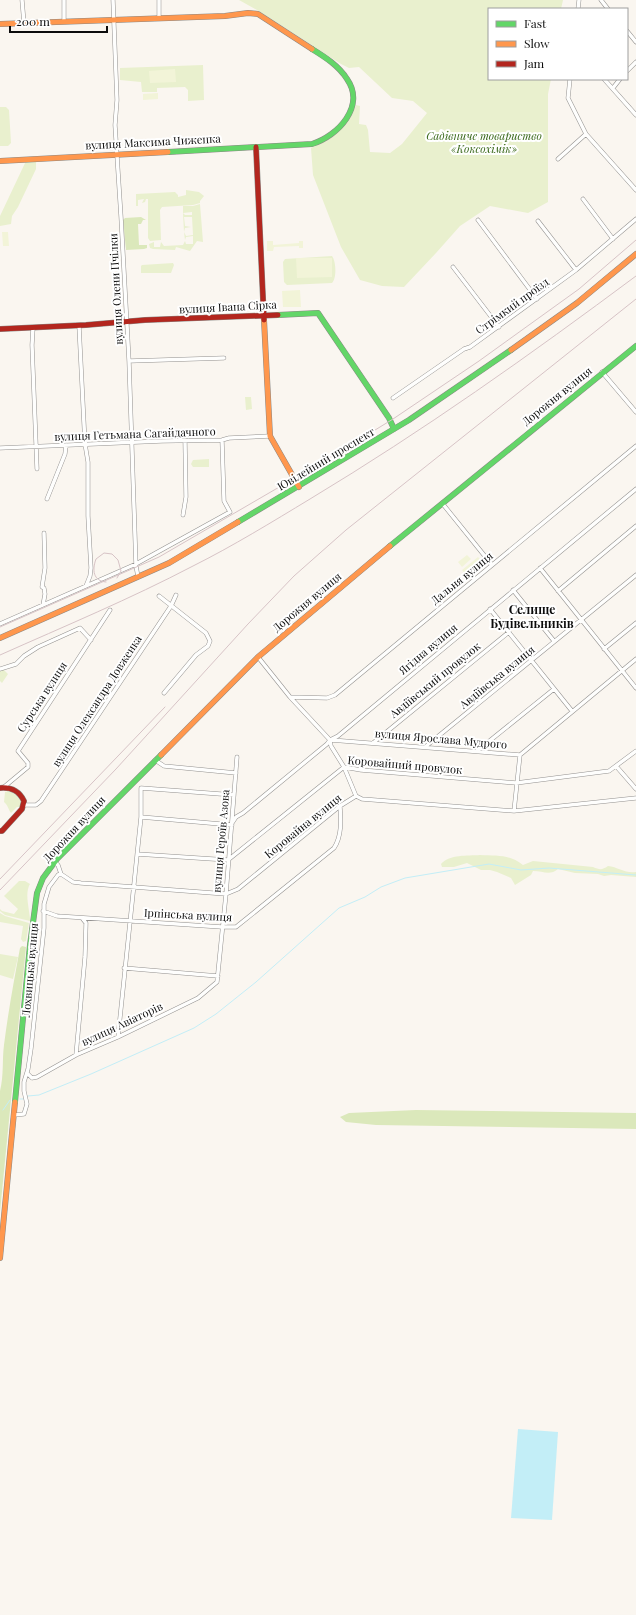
<svg xmlns="http://www.w3.org/2000/svg" width="636" height="1615" viewBox="0 0 636 1615" font-family="'Playfair Display',serif">
<rect width="100%" height="100%" fill="#faf6f0"/>
<path fill="#e9f0ce" d="M239,0h324l-2,9h-72v70h62l-3,15v108l-20,11 -38,-7 -30,20 -24,27 -32,34 -22,-1 -22,-6 -19,-33 -28,-72 -2,-27c25,-12 33,-18 45,-43l4,1 -1,18 7,1 2,5 2,22 20,1 12,-9 25,-31 -14,-12 -21,-3 -33,-31 -10,1 -8,-4 -84,-54z
M203,65l1,35 -16,1v-11l-3,-3 -28,1v4h-15l-1,-10 -21,-2v-12z
M0,107h6l3,3 2,33 -3,3h-8z
M36,160v9l-18,38 -6,9 -1,8 -11,2v-10l26,-55z
M186,190l13,2 5,4 -4,5v2l-7,2 -31,2 -2,3 1,30 -11,1 -2,-3v-39h-2l-1,3 -3,1 2,-4 -6,1v6h-2v-12l39,-2 3,3v2l8,-2z
M200,204l3,38 -6,-1 -7,10 -14,-4 -1,3 -22,-1 -3,-1 -1,-4 5,-2v5h6l1,-5 3,4 19,-1 2,-4 1,3h7v-8l-7,1 -1,3 -1,-8 2,4 7,-1 -1,-18h-8l1,9 6,1 -6,1 -1,4 -1,-19 2,2h7v-3l-9,1v-7h10z
M332,256c4,5 5,22 0,27l-45,2 -3,-3 -1,-20 2,-3z
M173,263l1,2 -3,8h-30v-7l1,-1z
M245,397h6l1,12 -6,1z
M209,459v8h-16l-2,-3 2,-4z
M3,669l5,5 -6,9 -2,-2v-11z
M9,791l6,3 7,8 -1,5h-4l-6,6c-3,-4 -3,-8 -7,-11l1,-10z
M480,855c17,1 29,-1 43,10l10,-4 60,6c7,3 9,3 15,-1 10,1 18,8 28,6v5l-25,-2 -7,1 -6,-2 -23,-1 -17,-4c-8,7 -15,2 -25,2l-2,4 -16,10 -4,-7 -14,-6 -7,-2h-9l-14,-7 -13,4h-12l-1,-3c9,-10 26,-8 39,-9z
M19,881h6l5,3c-6,10 0,26 0,37l-25,-6 -5,-4v-2l2,2 12,3 4,-5 -14,-13z
M0,913l5,3 24,7 -3,18 -3,1 -2,-3 2,-13 -23,-4z
M0,954l18,3 -5,22 -13,-4z"/>
<path fill="#dbe8bb" d="M141,217l5,3h-3l-2,4h-3l1,21h8v3l-3,1 -18,1 -3,-30 2,-2z
M22,946l4,1 -26,265v-121c4,-16 2,-31 4,-46 4,-32 10,-65 16,-97z
M416,1110l220,3v16l-260,-4 -30,-3 -6,-5 9,-4z"/>
<path fill="#f2f4d8" d="M175,69l1,13 -26,1 -1,-12z
M158,93v6l-15,1v-6z
M2,232h6l1,14h-6z
M273,241v4l26,-2v-2h4v7h-4v-2l-25,1 -1,4h-6v-10z
M296,258h36v19l-35,1z
M300,290l1,17h-18l-1,-16z
M467,555l4,4 -9,8 -4,-5z
M478,557l6,7 -16,13 -6,-7z"/>
<path fill="#c3eef7" d="M518,1429l40,3 -6,88 -41,-2z"/>
<g fill="none" stroke-linecap="round" stroke-linejoin="round">
<path stroke="#c3eef7" stroke-width="1" d="M28,1096l11,-1 52,-21 103,-46 22,-14 40,-32 83,-74 26,-11 16,-10 24,-9 84,-14 32,6 28,-2 87,7
M20,1099h3
M3,1110l7,-10"/>
<defs>
<path id="street" d="M22,0l2,23
M64,0v21
M113,0l4,100 -2,25 6,92 8,144 7,205 2,11
M159,0v18
M601,0l7,9
M578,9l1,-9
M627,31l9,11
M627,71l9,-9
M570,79l-2,19 18,36
M604,79l32,36
M613,88l7,-9
M558,159l28,-25 50,56
M583,199l30,40
M478,220l59,79
M538,221l38,49
M453,267l46,60
M79,326l6,118 3,18v54l3,52 -1,8 -4,10
M33,328l-1,17 5,124
M129,361l95,-3
M602,372l34,40
M393,398l71,-49 6,-2 106,-77 60,-51
M0,448l162,-7 60,-1 7,-2 41,-2
M47,499l18,-45 1,-9
M442,503l50,62
M183,515l3,-18 -1,-56
M540,568l96,120
M513,590l41,51
M558,591l78,-65
M159,596l47,37 4,8 -2,5 -12,9 -32,38
M43,605l2,-11 -1,-6 -2,-1 3,-19 -1,-35
M490,609l82,102
M0,624l136,-60 94,-52 -6,-11 -2,-61
M604,649l32,-26
M258,657l32,40 40,43 1,6 13,21 12,29
M0,669l16,-5 8,-8 14,-9 42,-19 11,12
M290,697l37,1 8,-3 301,-249
M331,740l189,15 116,-96
M373,743l136,-111
M425,747l211,-172
M477,751l77,-62
M155,760l9,6 72,7
M616,766l20,23
M4,787l24,-20v-4l-10,-12 92,-141
M141,788l93,7
M24,805h12l5,-4 130,-195 5,-11
M514,811l6,-56
M141,817l91,8
M232,823l4,-6 7,-4 84,-69 3,-4 8,-4 298,-247
M137,854l91,6 116,-93 17,3 155,13 93,-12 27,-20
M54,862l4,3 3,9
M61,874l12,8 8,1 145,11 12,-5 102,-83 16,-10 6,3 152,12 122,-13
M43,911l14,5 165,11h14l98,-79c8,-12 7,-28 6,-42
M124,968l94,8
M118,1037l23,-220v-29
M76,1055l9,-98 1,-34 -4,-5
M27,1073l5,5 5,-1 39,-22 42,-18 80,-39 19,-16 9,-88 11,-137
M14,1115l10,-1 3,-10 -3,-13v-9l4,-13 3,-20 13,-121v-24l5,-17 9,-12 3,-1"/>
<path id="fast" d="M168,152l144,-8c26,-8 54,-38 35,-65 -8,-13 -22,-22 -35,-30
M278,315l40,-2 71,105 5,11
M238,522l171,-102 102,-70
M390,546l246,-200
M15,1102l15,-157 7,-52 6,-15 14,-19 104,-104"/>
<path id="slow" d="M0,24l225,-8 23,-3 10,1 54,35
M0,161l168,-9
M264,320l6,116 29,51
M511,350l66,-47 59,-49
M0,638l169,-75 69,-41
M161,755l97,-98 132,-111
M0,1258l15,-156"/>
<path id="jam" d="M256,147l8,173
M0,329l86,-4 59,-5 133,-5
M0,788c12,-1 19,3 24,13l-2,8 -20,22h-2"/>
</defs>
<use href="#street" stroke="#93918f" stroke-width="4.5"/>
<use href="#fast" stroke="#8a8885" stroke-width="6"/>
<use href="#slow" stroke="#8a8885" stroke-width="6"/>
<use href="#jam" stroke="#8a8885" stroke-width="6"/>
<use href="#street" stroke="#fefefd" stroke-width="3.5"/>
<use href="#fast" stroke="#63d668" stroke-width="5"/>
<use href="#slow" stroke="#ff974d" stroke-width="5"/>
<use href="#jam" stroke="#b3261e" stroke-width="5"/>
<path stroke="#d7c3c6" stroke-width="1" d="M106,582c-13,-1 -14,-12 -10,-23l8,-6 8,1 6,6 3,11 -4,7
M0,627l159,-70 177,-103 57,-35 86,-58 100,-72 57,-49"/>
<path stroke="#d7c3c6" stroke-width="1" d="M0,655c65,-29 130,-56 193,-89 40,-20 79,-44 117,-67 113,-68 220,-144 326,-223
M0,879l165,-172
M0,890l116,-121 132,-145 46,-48 52,-46 290,-231"/>
</g>
<g text-anchor="middle" stroke-width="4" stroke-linejoin="round" paint-order="stroke">
<g font-size="11" font-style="italic" fill="#386719" stroke="#fff">
<text x="484" y="140">Садівниче товариство<tspan x="484" dy="13">«Коксохімік»</tspan></text>
</g>
<g font-size="11" fill="#0c0c0c" stroke="#fff">
<text transform="translate(153 142) rotate(-3)" y="4">вулиця Максима Чиженка</text>
<text transform="translate(116 289) rotate(-93)" y="4">вулиця Олени Пчілки</text>
<text transform="translate(512 306) rotate(-36)" y="4">Стрімкий проїзд</text>
<text transform="translate(228 307) rotate(-3)" y="4">вулиця Івана Сірка</text>
<text transform="translate(557 396) rotate(-39)" y="4">Дорожня вулиця</text>
<text transform="translate(135 434) rotate(-2)" y="4">вулиця Гетьмана Сагайдачного</text>
<text transform="translate(326 459) rotate(-31)" y="4">Ювілейний проспект</text>
<text transform="translate(462 578) rotate(-39)" y="4">Дальня вулиця</text>
<text transform="translate(307 602) rotate(-40)" y="4">Дорожня вулиця</text>
<text transform="translate(428 649) rotate(-40)" y="4">Ягідна вулиця</text>
<text transform="translate(497 677) rotate(-39)" y="4">Авдіївська вулиця</text>
<text transform="translate(435 680) rotate(-39)" y="4">Авдіївський провулок</text>
<text transform="translate(42 697) rotate(-57)" y="4">Сурська вулиця</text>
<text transform="translate(97 701) rotate(-57)" y="4">вулиця Олександра Довженка</text>
<text transform="translate(441 739) rotate(5)" y="4">вулиця Ярослава Мудрого</text>
<text transform="translate(405 765) rotate(5)" y="4">Коровайний провулок</text>
<text transform="translate(303 826) rotate(-39)" y="4">Коровайна вулиця</text>
<text transform="translate(74 829) rotate(-47)" y="4">Дорожня вулиця</text>
<text transform="translate(221 841) rotate(-85)" y="4">вулиця Героїв Азова</text>
<text transform="translate(188 915) rotate(3)" y="4">Ірпінська вулиця</text>
<text transform="translate(30 970) rotate(-85)" y="4">Лохвицька вулиця</text>
<text transform="translate(122 1024) rotate(-25)" y="4">вулиця Авіаторів</text>
</g>
<g font-size="12" font-weight="bold" fill="#0c0c0c" stroke="#fff">
<text x="532" y="614">Селище<tspan x="532" dy="14">Будівельників</tspan></text>
</g>
</g>
<rect x="488" y="8" width="140" height="72" fill="#ffffff" stroke="#9e9e9e"/>
<rect x="496" y="21" width="20" height="6" fill="#63d668" stroke="#9e9e9e"/>
<text x="524" y="28" font-size="12" fill="#0c0c0c">Fast</text>
<rect x="496" y="41" width="20" height="6" fill="#ff974d" stroke="#9e9e9e"/>
<text x="524" y="48" font-size="12" fill="#0c0c0c">Slow</text>
<rect x="496" y="61" width="20" height="6" fill="#b3261e" stroke="#9e9e9e"/>
<text x="524" y="68" font-size="12" fill="#0c0c0c">Jam</text>
<path d="M10 26v6h97v-6" fill="none" stroke="#0c0c0c" stroke-width="2"/>
<text x="16" y="26" font-size="12" fill="#0c0c0c" stroke="#ffffff" stroke-width="3" paint-order="stroke">200 m</text>
</svg>
